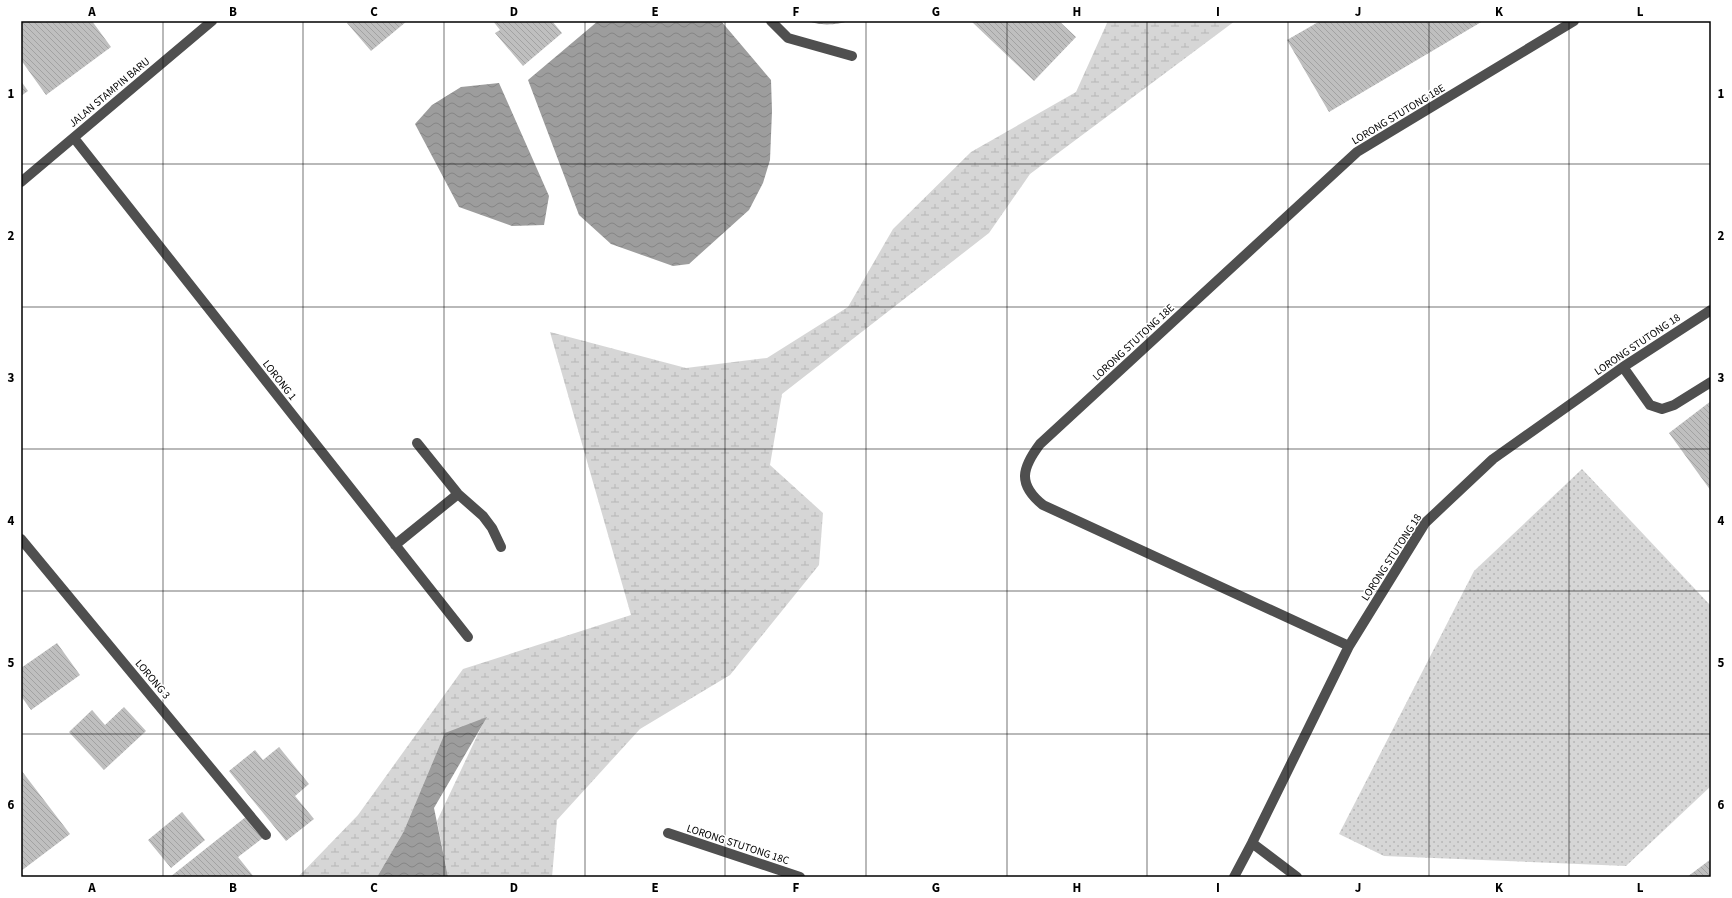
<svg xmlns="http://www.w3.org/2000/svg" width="1732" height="898" viewBox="0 0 1732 898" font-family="'Source Sans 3',sans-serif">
<defs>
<pattern id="grass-dots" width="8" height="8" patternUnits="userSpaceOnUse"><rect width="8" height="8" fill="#d6d6d6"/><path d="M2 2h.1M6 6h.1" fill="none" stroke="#b6b6b6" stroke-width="1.8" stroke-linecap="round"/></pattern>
<pattern id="wetland-marsh" width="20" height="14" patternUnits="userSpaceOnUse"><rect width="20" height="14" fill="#d6d6d6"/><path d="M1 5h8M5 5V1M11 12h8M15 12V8" fill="none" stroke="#b6b6b6"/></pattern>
<pattern id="water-waves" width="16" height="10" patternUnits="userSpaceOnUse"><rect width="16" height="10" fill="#9d9d9d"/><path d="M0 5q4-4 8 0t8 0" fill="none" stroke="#858585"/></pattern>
<pattern id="building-back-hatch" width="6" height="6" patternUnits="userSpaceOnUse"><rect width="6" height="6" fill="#bfbfbf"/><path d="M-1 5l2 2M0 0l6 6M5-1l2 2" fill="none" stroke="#a2a2a2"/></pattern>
</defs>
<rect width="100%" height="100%" fill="#fff"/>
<path fill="url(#grass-dots)" d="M1582,469l129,137v180l-85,80 -242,-10 -45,-22 135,-263z"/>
<path fill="url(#wetland-marsh)" d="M1106,21h129l-205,153 -41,59 -207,161 -12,71 53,48 -4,52 -89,110 -90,54 -83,91 -5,57h-104l-11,-56 49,-104 -82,114 -27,46h-79l60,-62 105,-146 168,-54 -81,-283 136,36 81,-10 81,-51 45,-78 78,-77 105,-60 31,-69z"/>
<path fill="url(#water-waves)" d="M598,21h123l50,59 1,31 -2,49 -7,23 -14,27 -60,54 -16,2 -62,-22 -32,-29 -51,-135z
M809,21h39c-10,4 -30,5 -39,0z
M499,83l50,113 -5,29 -32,1 -53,-19 -44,-83 17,-19 29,-18z
M487,717l-53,91 14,69h-71l27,-46 41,-98z"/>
<path fill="url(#building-back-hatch)" d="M21,21h71l19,26 -65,48 -25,-35z
M349,21h58l-36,30 -24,-28z
M493,21h59l10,12 -39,33 -28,-33 5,-3z
M971,21h88l17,16 -42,44z
M1320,21h163l-154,91 -42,-72z
M21,81l7,10 -7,5z
M1711,401v90l-42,-58z
M57,643l23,32 -49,35 -10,-14v-28z
M124,707l22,24 -42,39 -35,-38 23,-22 13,15z
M279,747l30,37 -14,12 19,23 -28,22 -57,-70 26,-21 8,10z
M21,770l49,64 -49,37z
M182,812l23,28 -34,28 -23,-28z
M247,816l17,21 -26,20 16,20h-84z
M1711,859v18h-24z"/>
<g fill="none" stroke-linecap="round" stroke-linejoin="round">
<path stroke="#4f4f4f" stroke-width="10" d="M771,21l17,17 64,18
M74,138l394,499
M21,182l191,-161
M1623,367l27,38 12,4 12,-4 37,-23
M417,443l41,51 25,22 9,12 9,19
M21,539l245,296
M395,545l63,-51
M1349,646l-306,-141c-26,-21 -21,-37 -3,-61l317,-292 217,-131
M668,833l132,44
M1252,843l45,34
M1234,877l18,-34 97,-197 76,-123 68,-64 130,-92 88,-57"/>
</g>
<path fill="none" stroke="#000" stroke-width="1" stroke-opacity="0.55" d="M163,21v856M303,21v856M444,21v856M585,21v856M725,21v856M866,21v856M1007,21v856M1147,21v856M1288,21v856M1429,21v856M1569,21v856M21,164h1690M21,307h1690M21,449h1690M21,591h1690M21,734h1690"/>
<g text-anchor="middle" stroke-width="3" stroke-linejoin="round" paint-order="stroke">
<g font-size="11" fill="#000" stroke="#fff">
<text transform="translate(109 92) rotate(-40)" y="4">JALAN STAMPIN BARU</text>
<text transform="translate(1398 114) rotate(-31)" y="4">LORONG STUTONG 18E</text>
<text transform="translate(1133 342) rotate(-43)" y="4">LORONG STUTONG 18E</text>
<text transform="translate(1637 344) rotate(-34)" y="4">LORONG STUTONG 18</text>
<text transform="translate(280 380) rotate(52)" y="4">LORONG 1</text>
<text transform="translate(1391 557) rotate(-57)" y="4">LORONG STUTONG 18</text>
<text transform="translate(153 679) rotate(50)" y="4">LORONG 3</text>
<text transform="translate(738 844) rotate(18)" y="4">LORONG STUTONG 18C</text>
</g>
</g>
<rect width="1732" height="898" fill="none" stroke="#ffffff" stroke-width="44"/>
<rect x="22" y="22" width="1688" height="854" fill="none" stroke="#000" stroke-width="1.5"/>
<g font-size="13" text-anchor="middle" font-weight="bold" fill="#000">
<text x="92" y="16">A</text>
<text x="233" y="16">B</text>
<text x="374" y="16">C</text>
<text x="514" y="16">D</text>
<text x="655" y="16">E</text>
<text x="796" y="16">F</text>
<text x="936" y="16">G</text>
<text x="1077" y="16">H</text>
<text x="1218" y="16">I</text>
<text x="1358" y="16">J</text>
<text x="1499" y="16">K</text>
<text x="1640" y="16">L</text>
<text x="11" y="98">1</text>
<text x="1721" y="98">1</text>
<text x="11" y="240">2</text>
<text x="1721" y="240">2</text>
<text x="11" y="382">3</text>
<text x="1721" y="382">3</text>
<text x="11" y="525">4</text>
<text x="1721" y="525">4</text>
<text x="11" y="667">5</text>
<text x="1721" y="667">5</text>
<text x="11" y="809">6</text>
<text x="1721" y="809">6</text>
<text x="92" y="892">A</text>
<text x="233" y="892">B</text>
<text x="374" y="892">C</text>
<text x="514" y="892">D</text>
<text x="655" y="892">E</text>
<text x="796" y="892">F</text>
<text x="936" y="892">G</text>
<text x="1077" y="892">H</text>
<text x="1218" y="892">I</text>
<text x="1358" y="892">J</text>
<text x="1499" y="892">K</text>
<text x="1640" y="892">L</text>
</g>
</svg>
